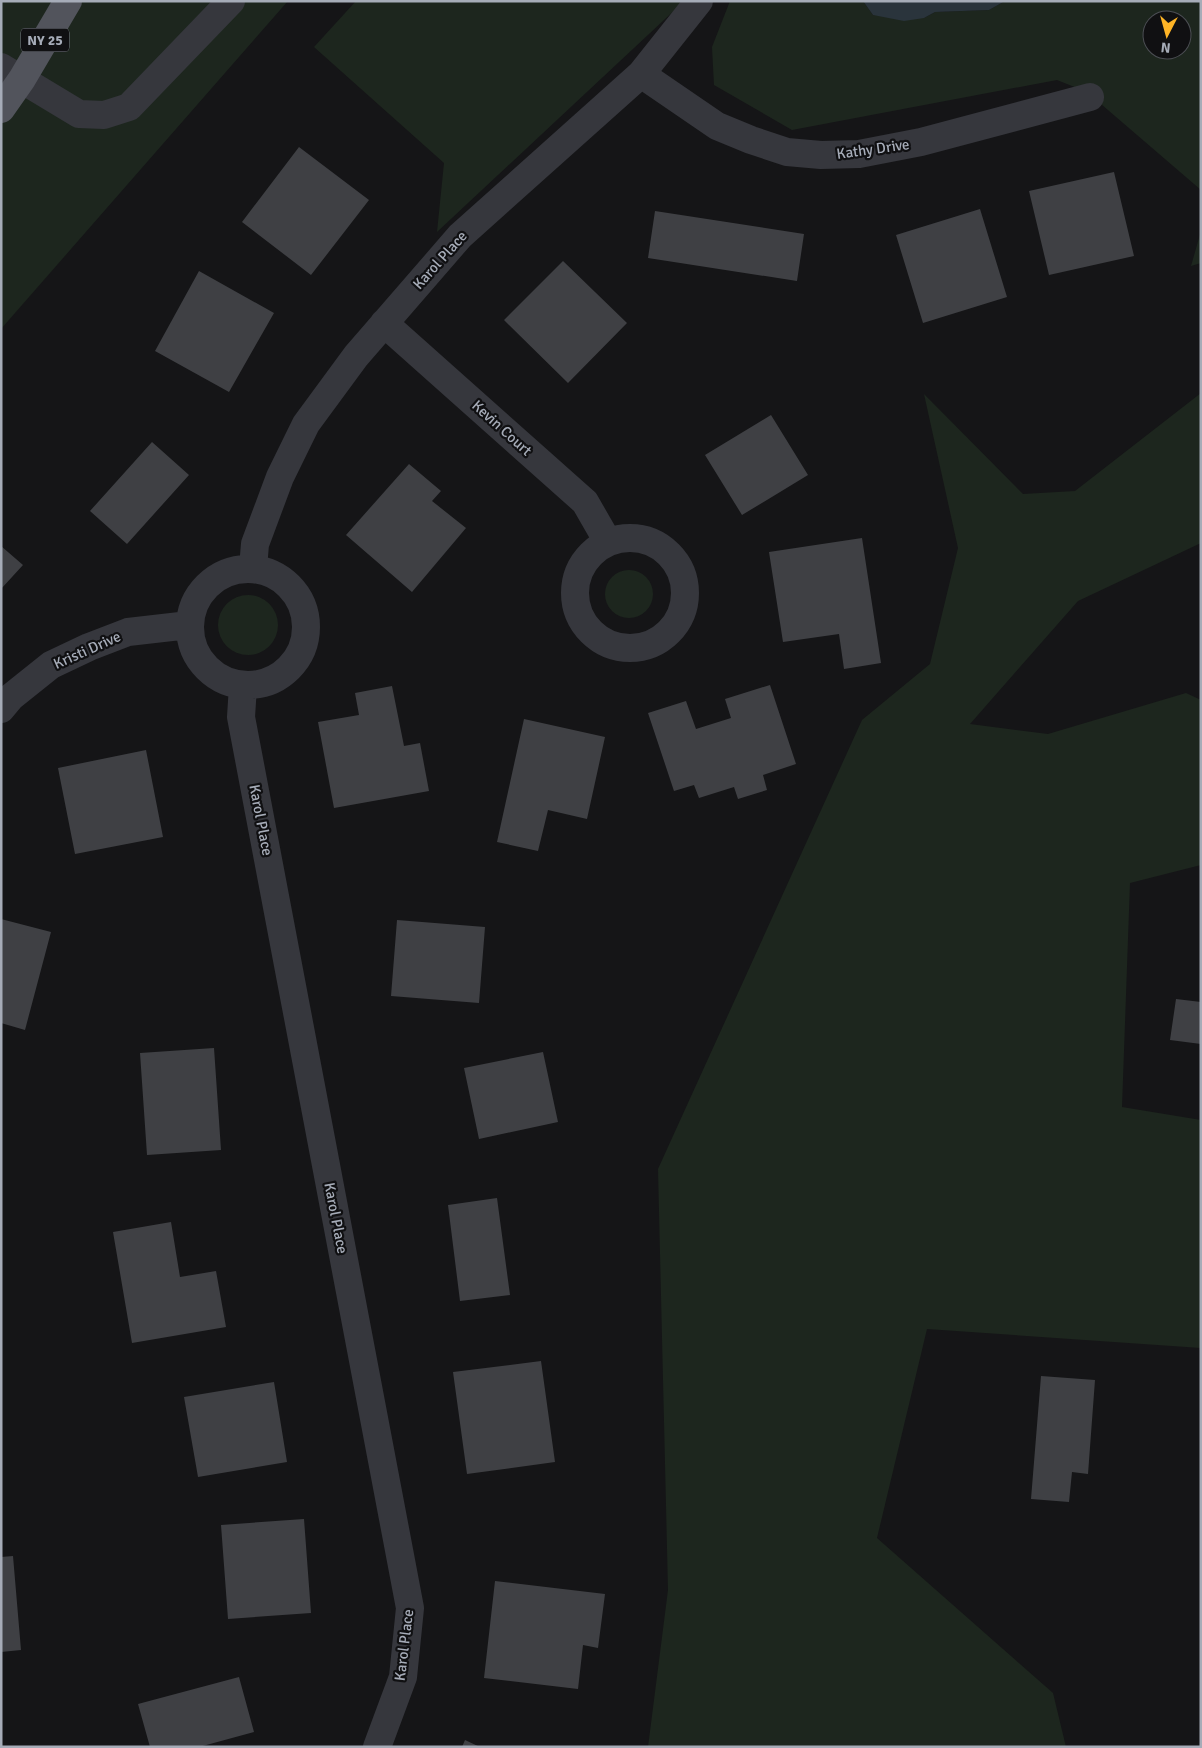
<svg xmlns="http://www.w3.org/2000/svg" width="1202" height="1748" viewBox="0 0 1202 1748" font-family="Signika,sans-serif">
<rect width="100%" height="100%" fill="#151517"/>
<path fill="#1d261e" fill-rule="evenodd" d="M1,1h287l-287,328z
M356,1h325l-1,4 -243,227 7,-69 -130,-116z
M730,1h133l10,14 51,3 11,-6 54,-2 16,-9h196v189l-114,-98 -30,-12 -265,50 -78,-45 -2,-38zM1152,20h30v30h-30z
M1201,231v32l-10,3z
M1201,393v150l-123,58 -108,123 78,10 138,-41 15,7v165l-71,18 -8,224 79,13v228l-274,-19 -50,209 176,155 13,54h-418l20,-157 -10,-421 204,-449 68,-56 28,-116 -34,-154 99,100 52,-3z
M605 594a24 24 0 1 1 48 0a24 24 0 1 1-48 0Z
M218 625a30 30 0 1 1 60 0a30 30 0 1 1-60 0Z"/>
<path fill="#2a343c" d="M863,1h142l-16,9 -54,2 -11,6 -20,3 -31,-6z"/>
<path fill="#3f4044" d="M299,147l70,53 -58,75 -69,-53z
M1114,172l20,84 -85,19 -20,-84z
M980,209l27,88 -84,26 -27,-88z
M655,211l149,23 -7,47 -149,-23z
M563,261l64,62 -59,60 -64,-63z
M199,271l75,42 -45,79 -74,-41z
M771,415l37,60 -66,40 -37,-60z
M152,442l37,33 -62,69 -37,-33z
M409,464l32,27 -9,10 34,27 -54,64 -66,-57z
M862,538l19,125 -37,6 -5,-35 -56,8 -14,-90z
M1,546l22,19 -22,24z
M770,685l26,79 -33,11 4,15 -29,9 -4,-12 -35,11 -5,-13 -20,6 -26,-78 38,-12 10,28 35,-11 -6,-19z
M392,686l12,60 16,-3 9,48 -95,17 -16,-86 41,-7 -4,-22z
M524,719l81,18 -18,82 -39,-9 -10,41 -41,-9z
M146,750l17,87 -88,17 -17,-86z
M1,919l50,13 -26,98 -24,-7z
M397,920l88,7 -6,76 -88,-7z
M1176,999l25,3v42l-31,-4z
M214,1048l7,102 -74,5 -7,-102z
M543,1052l15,70 -79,17 -15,-71z
M497,1198l13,97 -50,6 -12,-96z
M171,1222l9,55 36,-6 10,56 -94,16 -19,-111z
M541,1361l14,101 -88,12 -14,-102z
M1041,1376l54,4 -7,94 -16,-2 -3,30 -38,-3z
M274,1382l13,80 -89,15 -14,-80z
M304,1519l7,94 -83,6 -7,-94z
M13,1556l8,94 -20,2v-95z
M495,1581l110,13 -7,54 -15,-3 -5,44 -94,-11z
M239,1677l15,55 -55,15h-49l-12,-43z
M465,1740l15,7h-18z"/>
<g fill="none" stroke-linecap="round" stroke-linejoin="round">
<path stroke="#36373d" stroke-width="28" d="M1,67l78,47 25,1 25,-8 102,-106
M641,74l76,52 34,14 36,12 34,3 38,-1 62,-12 169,-45
M384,323l201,179 23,40
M575 593a55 55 0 1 1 110 0a55 55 0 1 1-110 0Z
M253,568l2,-24 25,-67 26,-53 50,-68 104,-120 181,-162 58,-73
M190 627a58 58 0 1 1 116 0a58 58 0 1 1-116 0Z
M243,686l-2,31 169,891 -7,69 -26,70
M1,709l10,-12 40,-32 38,-18 39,-15 61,-7"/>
<path stroke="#52545c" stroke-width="28" d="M1,109l21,-30 46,-78"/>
</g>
<g text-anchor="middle" stroke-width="4.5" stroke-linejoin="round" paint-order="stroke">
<rect fill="#101012" stroke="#797d86" stroke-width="1" x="21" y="28.5" width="48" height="23" rx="4"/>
<g font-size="14" font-weight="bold" fill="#a6acb8">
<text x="45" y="45">NY 25</text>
</g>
<g font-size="15" fill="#a6acb8" stroke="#101012">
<text transform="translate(873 149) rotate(-8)" y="5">Kathy Drive</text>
<text transform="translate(440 260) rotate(-48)" y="5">Karol Place</text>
<text transform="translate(502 428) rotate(42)" y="5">Kevin Court</text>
<text transform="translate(87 650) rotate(-24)" y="5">Kristi Drive</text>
<text transform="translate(261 820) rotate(79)" y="5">Karol Place</text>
<text transform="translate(336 1218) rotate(79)" y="5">Karol Place</text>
<text transform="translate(404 1645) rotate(-83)" y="5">Karol Place</text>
</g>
</g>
<rect width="1202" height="1748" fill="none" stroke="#a6acb8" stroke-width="5"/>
<g transform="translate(1167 35) rotate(186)"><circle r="24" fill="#101012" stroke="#4c4e54"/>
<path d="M0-4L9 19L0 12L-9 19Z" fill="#feb426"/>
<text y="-8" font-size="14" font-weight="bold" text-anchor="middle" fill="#a6acb8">N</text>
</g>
</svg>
